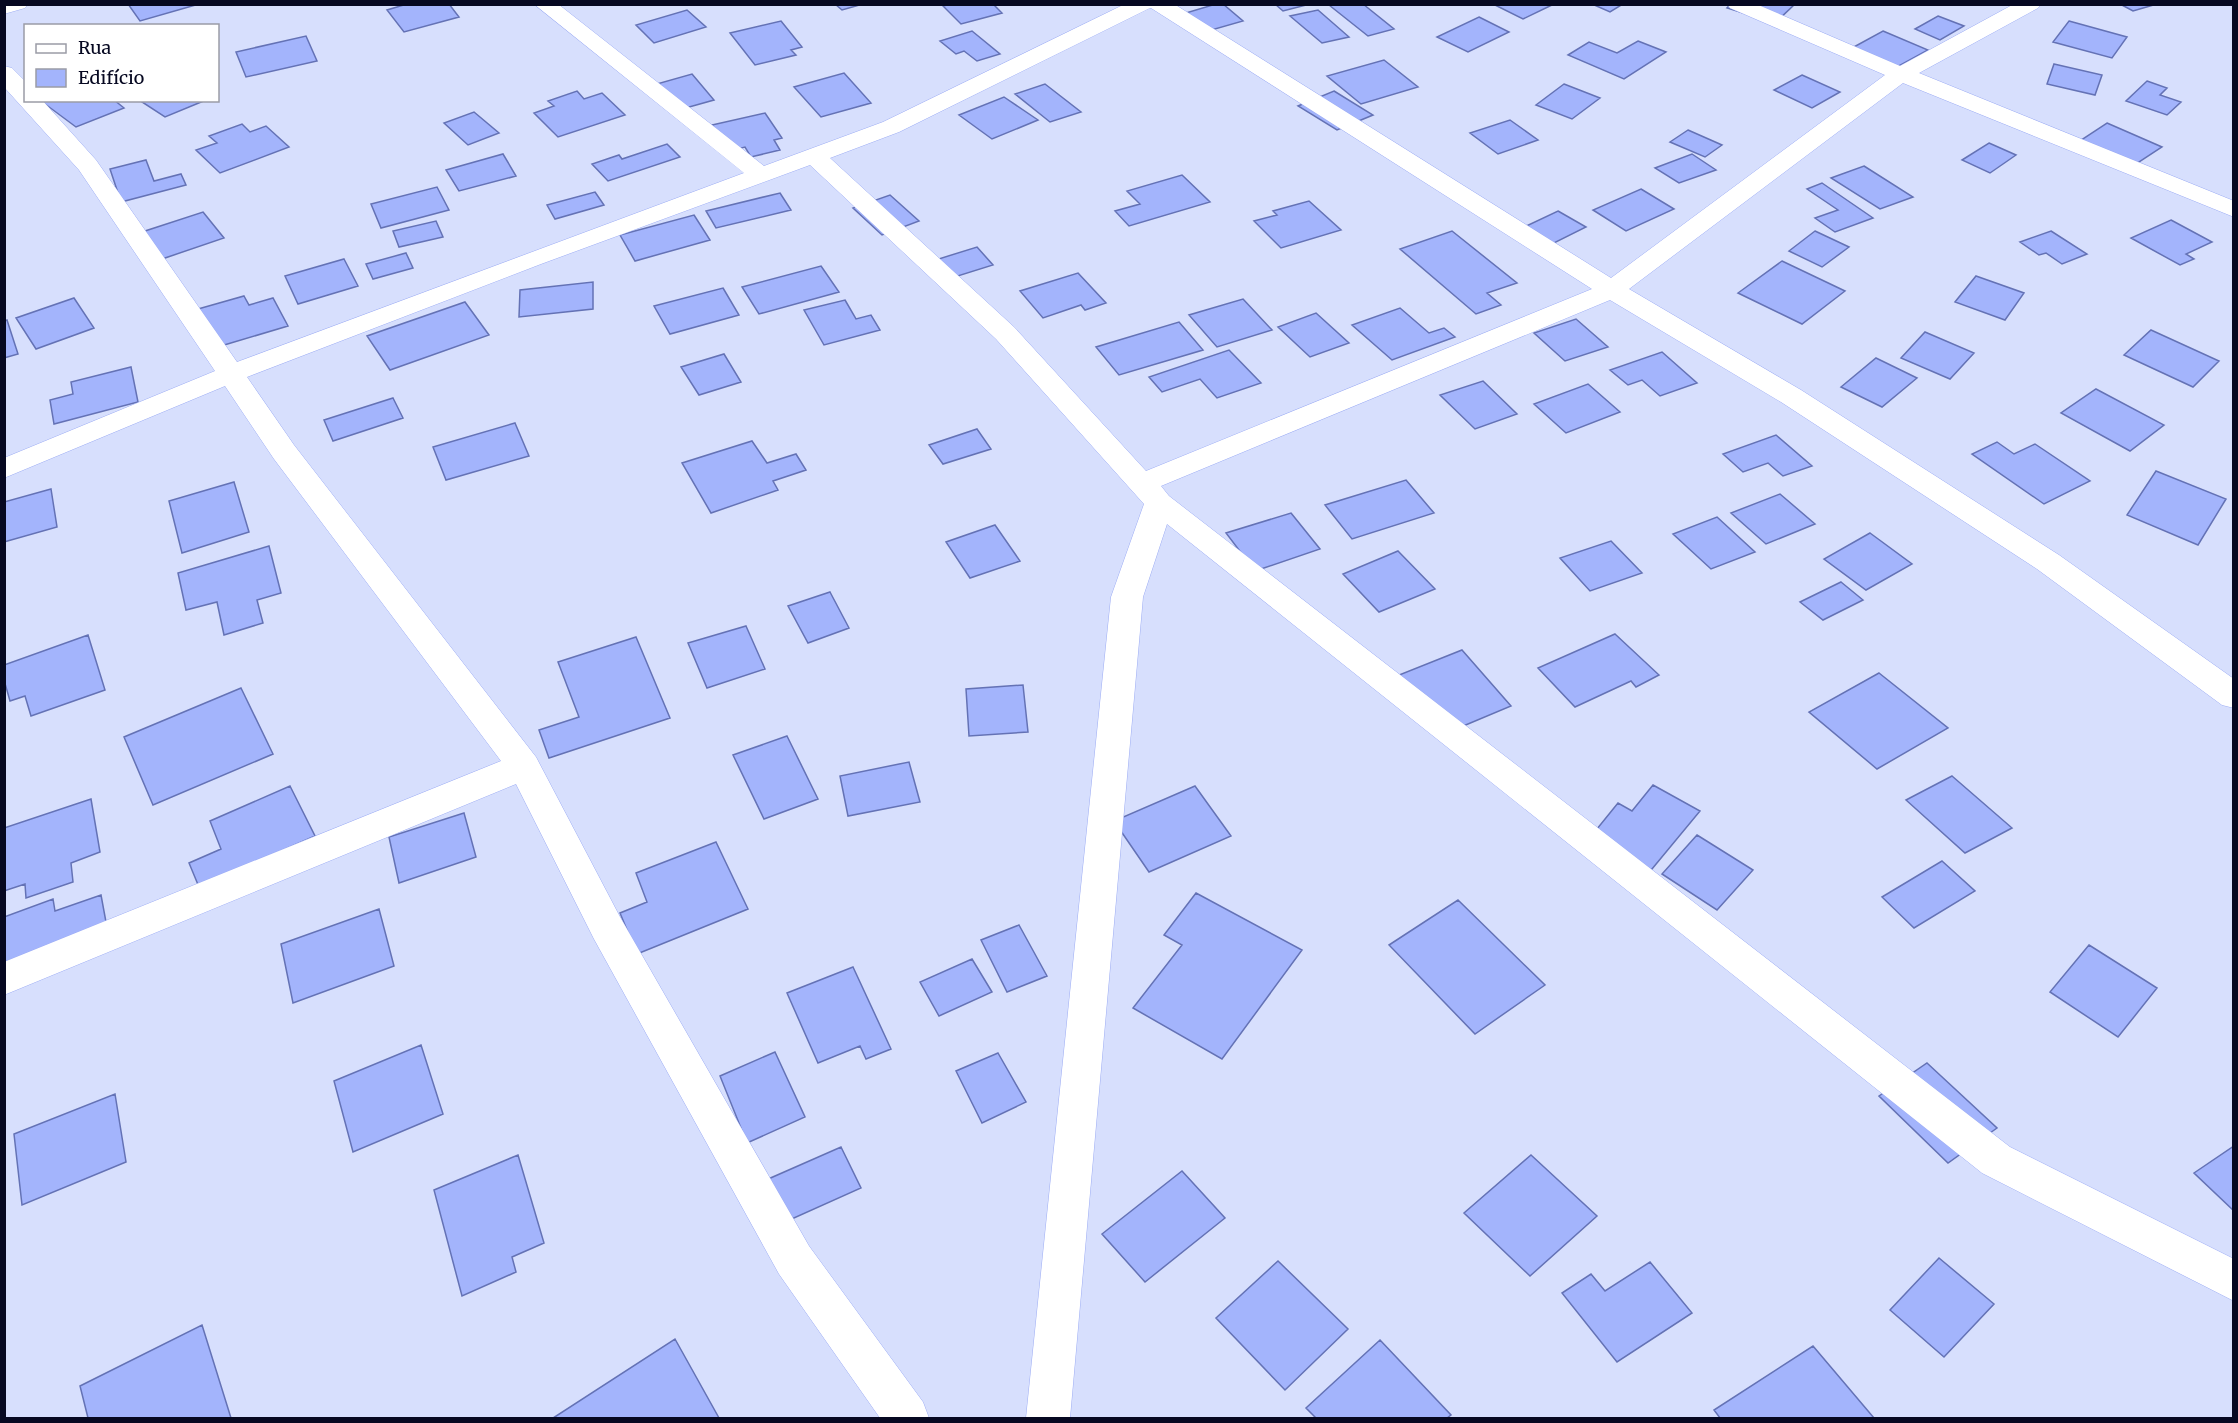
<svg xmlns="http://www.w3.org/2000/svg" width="2238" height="1423" viewBox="0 0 2238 1423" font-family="Merriweather,serif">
<rect width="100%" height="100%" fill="#d7dffd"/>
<path fill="#a3b4fc" stroke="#6472b5" stroke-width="1.5" d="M128,4h71l-59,17z
M407,4h42l10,13 -55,15 -17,-22z
M835,4h28l-21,6z
M951,4h42l9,9 -41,11 -18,-18z
M1216,4h7l20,17 -42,12 -22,-18z
M1275,4h35l-27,7z
M1363,4l31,25 -26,7 -39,-31z
M1493,4h61l-31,15z
M1592,4h31l-13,8z
M1731,4h64l-20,19 -48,-15z
M2120,4h37l-24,7z
M687,10l19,17 -52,16 -18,-18z
M1318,10l31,27 -27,6 -32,-27z
M1938,16l26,10 -24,14 -25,-11z
M1479,17l30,15 -41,20 -31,-15z
M781,21l21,26 -11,3 5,5 -41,10 -25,-32z
M2069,21l58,16 -15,21 -59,-16z
M972,31l28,23 -23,7 -13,-10 -8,3 -16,-13z
M1883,31l45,19 -31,17 -45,-19z
M306,36l11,25 -71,16 -10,-25z
M1638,41l28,11 -42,27 -56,-24 21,-13 28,11z
M1384,60l34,27 -57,17 -34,-28z
M2054,64l48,11 -7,20 -48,-11z
M844,73l27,30 -50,14 -27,-30z
M692,74l22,26 -39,11 -29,-24z
M1802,75l38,17 -28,16 -38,-18z
M2147,81l20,7 -7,7 21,7 -14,13 -41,-14z
M1045,84l36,28 -31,10 -35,-28z
M1564,84l36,14 -28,21 -36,-14z
M577,91l7,8 18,-6 23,22 -67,22 -24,-24 20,-7 -6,-5z
M1334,91l39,24 -36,15 -39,-24z
M1004,97l34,23 -46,19 -33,-24z
M43,100h71l10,8 -48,19 -35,-26z
M145,100h61l-41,17 -23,-15z
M474,112l25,21 -31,12 -24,-22z
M765,113l17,25 -8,2 6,10 -29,7 -6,-10 -16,4 -17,-26z
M1510,120l28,20 -40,14 -28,-21z
M2107,123l55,24 -32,21 -55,-24z
M242,124l8,8 16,-6 23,21 -69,26 -24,-23 21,-7 -8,-7z
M1688,130l34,15 -17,12 -35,-15z
M1989,143l27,12 -26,18 -28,-13z
M667,144l13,13 -72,24 -16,-17 27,-9 3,4z
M503,154l13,22 -57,15 -13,-21z
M1692,154l24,16 -37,13 -24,-15z
M146,160l8,21 27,-7 5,11 -65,17 -11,-33z
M1864,166l49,31 -33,12 -49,-31z
M1182,175l28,27 -81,24 -14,-15 25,-7 -13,-13z
M1822,183l51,35 -38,14 -20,-14 23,-8 -31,-21z
M437,187l12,23 -68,18 -10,-24z
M1641,189l33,20 -48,22 -33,-21z
M595,192l9,13 -49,14 -8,-14z
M780,193l11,17 -75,18 -10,-17z
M890,195l29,26 -37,14 -29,-27z
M1309,201l32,29 -60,18 -27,-27 23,-6 -4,-4z
M1558,211l28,16 -42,21 -28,-17z
M203,212l21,26 -62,21 -20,-27z
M694,215l16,25 -75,21 -15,-26z
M2171,220l41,22 -26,12 8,5 -14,6 -49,-27z
M436,221l7,16 -44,10 -6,-16z
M1452,231l65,52 -30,10 14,12 -25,9 -76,-65z
M1815,231l34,16 -27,20 -33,-16z
M2051,231l36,23 -25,10 -16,-11 -7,2 -19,-13z
M977,247l16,18 -48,15 -16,-18z
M406,253l7,15 -40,11 -7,-15z
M344,259l14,27 -60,18 -13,-28z
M1782,261l63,30 -43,33 -64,-31z
M821,266l18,26 -80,22 -17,-27z
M1078,273l28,30 -21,7 -4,-5 -38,13 -23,-27z
M1976,276l48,17 -19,27 -50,-18z
M593,282v27l-74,8 1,-27z
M723,288l16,27 -69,19 -16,-28z
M244,296l5,9 24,-7 15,28 -74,22 -16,-39z
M74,298l20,30 -58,21 -20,-31z
M1243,299l29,31 -55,17 -28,-32z
M845,300l11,19 15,-4 9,15 -56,15 -20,-35z
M465,302l24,33 -99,35 -23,-34z
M1400,308l29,25 15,-5 11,9 -63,23 -40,-35z
M1316,313l33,30 -39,14 -32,-30z
M1576,319l32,28 -43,14 -31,-28z
M7,320l11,34 -14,4v-37z
M1179,322l24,28 -84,25 -23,-28z
M2151,330l68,31 -26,26 -69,-32z
M1925,332l49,21 -24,26 -49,-21z
M1229,350l32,33 -44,15 -17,-19 -38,13 -13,-15z
M1662,352l35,31 -37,13 -18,-16 -14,5 -18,-15z
M724,354l17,28 -42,13 -18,-28z
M1876,358l41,20 -35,29 -41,-20z
M131,367l7,35 -84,22 -4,-24 23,-6 -2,-12z
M1483,381l34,33 -42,15 -35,-34z
M1588,384l32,28 -54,21 -32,-29z
M2096,389l68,36 -34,26 -69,-38z
M393,398l10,20 -70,23 -9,-21z
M515,423l14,33 -83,24 -13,-33z
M977,429l14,20 -48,15 -14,-19z
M1776,435l36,31 -29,10 -15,-13 -25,9 -20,-18z
M752,441l15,22 29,-9 10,16 -33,11 5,9 -67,23 -29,-50z
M1997,442l17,12 21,-10 55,37 -46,23 -72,-50z
M2156,471l70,28 -28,46 -71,-30z
M1406,480l28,33 -82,26 -27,-34z
M234,482l15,50 -67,21 -13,-52z
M51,489l6,38 -53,15v-40z
M1780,494l35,30 -49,20 -35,-31z
M1291,513l29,36 -65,22 -29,-38z
M1717,517l38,35 -44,17 -38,-35z
M995,525l25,36 -50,17 -24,-36z
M1870,533l42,31 -46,26 -42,-31z
M1611,541l31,32 -52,18 -30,-33z
M269,546l12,47 -24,7 6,23 -39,12 -7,-33 -31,8 -8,-37z
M1398,551l37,38 -56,23 -36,-38z
M1841,582l22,18 -40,20 -23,-18z
M830,592l19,36 -41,15 -20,-37z
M746,626l19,43 -58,19 -19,-45z
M1615,634l44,41 -23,12 -5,-6 -56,26 -37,-39z
M88,635l17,55 -74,26 -6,-20 -15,5 -6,-21v-15z
M636,637l34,81 -121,40 -10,-28 40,-13 -21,-55z
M1462,650l49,56 -74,31 -48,-58z
M1879,673l69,55 -71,41 -68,-57z
M1023,685l5,47 -59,4 -3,-47z
M241,688l32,66 -120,51 -29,-68z
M787,736l31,63 -54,20 -31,-64z
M909,762l11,40 -72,14 -8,-40z
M1952,776l60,52 -47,25 -59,-53z
M1653,785l47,26 -53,64 -59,-35 30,-37 14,8z
M290,786l25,50 -116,51 -10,-24 32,-14 -11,-28z
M1195,786l36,50 -82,36 -35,-51z
M91,799l9,53 -29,11 2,19 -47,16 -1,-14 -21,7v-63z
M464,813l12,44 -77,26 -10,-46z
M1697,835l56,35 -36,40 -55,-36z
M716,842l32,67 -111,45 -17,-41 27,-11 -11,-29z
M1942,861l33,30 -61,37 -32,-31z
M1196,893l106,57 -80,109 -89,-51 49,-63 -18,-10z
M101,895l10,54 -107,40v-72l49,-18 2,12z
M1458,900l87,85 -70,49 -86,-89z
M379,909l15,57 -101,37 -12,-59z
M1019,925l28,51 -40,16 -26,-52z
M2089,945l68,43 -39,49 -68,-45z
M972,959l20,33 -53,24 -19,-34z
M853,967l38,82 -25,10 -6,-13 -42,17 -31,-70z
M421,1045l22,69 -90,38 -19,-71z
M775,1052l30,65 -58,26 -27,-67z
M998,1053l28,49 -44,21 -26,-52z
M1927,1063l70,65 -49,35 -69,-67z
M115,1094l11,68 -104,43 -8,-71z
M2234,1146v65l-40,-38z
M841,1147l20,41 -76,34 -19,-42z
M518,1155l26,88 -32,14 4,15 -54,24 -28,-106z
M1531,1155l66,61 -67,60 -66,-63z
M1182,1171l43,47 -80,64 -43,-48z
M1939,1258l55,46 -50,53 -54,-47z
M1278,1261l70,68 -63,61 -69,-72z
M1650,1262l42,51 -75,49 -55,-69 29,-19 14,17z
M202,1325l29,93h-143l-8,-32z
M675,1339l44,79h-166z
M1380,1340l71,75 -4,3h-131l-10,-10z
M1813,1346l61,72h-154l-6,-8z"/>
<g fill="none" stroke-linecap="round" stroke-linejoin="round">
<defs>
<path id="minor" d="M4,4h24l-3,4 -21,6z
M534,4h24l206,162 119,-44 242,-118h49l437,274 274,-203 -155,-67 -3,-4h29l144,62 114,-62h27l-3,4 -119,65 315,128v16l-331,-134 -274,206 172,101 258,165 175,124v29l-12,-3 -185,-136 -256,-167 -171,-102 -449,186 8,10 841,651 224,112v42l-252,-128 -815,-649 -24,73 -73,821h-44l85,-821 33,-93 -148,-165 -186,-174 -269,99 -294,113 47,68 242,312 84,160 189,329 114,156 6,16h-49l-101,-144 -185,-335 -78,-155 -512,211v-33l497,-201 -227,-302 -49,-73 -221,92v-20l211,-87 -136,-201 -75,-83v-21l8,2 14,14v18h16l54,60 141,202 507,-189zM1150,8h1l441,281 -446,182 -132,-144 -184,-169 69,-26z"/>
</defs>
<use href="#minor" stroke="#9cacf4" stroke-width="1"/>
<use href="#minor" fill="#fff" fill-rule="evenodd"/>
</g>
<rect width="2238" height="1423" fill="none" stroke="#060821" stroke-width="12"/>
<rect x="24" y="24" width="195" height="78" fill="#ffffff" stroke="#9b9ca6" stroke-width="1.5"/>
<rect x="36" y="44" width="30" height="9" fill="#ffffff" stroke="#9b9ca6" stroke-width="1.5"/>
<text x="78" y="54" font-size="18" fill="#060821">Rua</text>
<rect x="36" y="69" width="30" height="18" fill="#a3b4fc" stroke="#9b9ca6" stroke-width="1.5"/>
<text x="78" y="84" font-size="18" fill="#060821">Edifício</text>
</svg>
